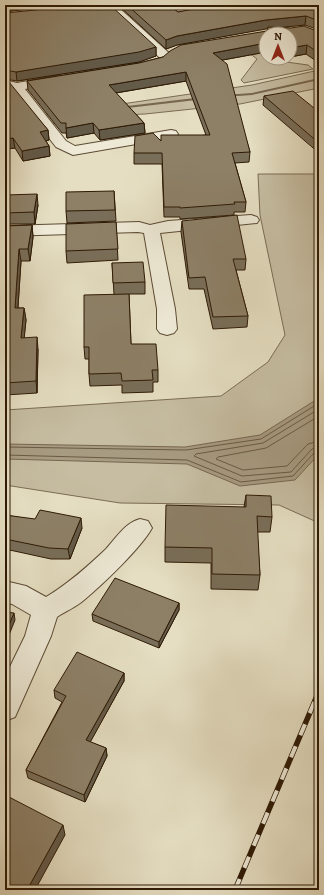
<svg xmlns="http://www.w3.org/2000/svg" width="324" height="895" viewBox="0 0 324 895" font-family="Alegreya,serif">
<rect width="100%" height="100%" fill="#e5dec2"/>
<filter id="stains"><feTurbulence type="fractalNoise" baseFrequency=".005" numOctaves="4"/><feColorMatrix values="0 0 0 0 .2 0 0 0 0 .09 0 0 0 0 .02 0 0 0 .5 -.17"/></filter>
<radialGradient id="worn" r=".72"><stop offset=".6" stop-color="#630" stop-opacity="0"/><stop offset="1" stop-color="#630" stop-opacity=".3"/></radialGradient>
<path fill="#c6bda2" stroke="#7a6c54" d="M236,43l30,9v6h9l4,3 29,4 5,4 -69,14 -3,-3 16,-21z
M319,70v18l-79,16 -95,10 -21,1 -88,11 -31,-5 247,-36z
M258,174h61v349l-40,-18 -159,-2 -115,-18v-75l216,-14 47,-34 17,-27 -25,-120z"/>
<path fill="#a79b82" stroke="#776750" d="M319,398v56l-24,26 -55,6 -53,-22 -182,-5v-15l180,3 75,-12z"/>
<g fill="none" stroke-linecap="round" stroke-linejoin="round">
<path stroke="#6a5a44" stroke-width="1" d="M319,409l-56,34 -67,11 -2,2 48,20 49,-4 21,-23 7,-2
M319,416l-53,32 -48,9 -2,2 27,11 44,-4 21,-22 11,-3
M5,447l181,3 75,-11 58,-36
M5,455l182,5 54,22 52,-6 21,-23 5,-1"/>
<path fill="#776750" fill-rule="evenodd" d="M319,78v2l-67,15 -28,2 -2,-1 2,-1 28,-2z
M203,97l2,1v1l-86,10 -2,-1 2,-1z"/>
<defs>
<path id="street" d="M100,5l17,1 52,47 2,3 -2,3h-8l-52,-49 -8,-3z
M56,76l5,1 1,3 -1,3 -36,6 41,52 9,5 96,-16 5,1 2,3 -2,3 -5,1 -98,17 -17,-8 -45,-57 -6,-2v-8l12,3z
M251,215l6,2 2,3 -2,3 -97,10 15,76 2,20 -3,4 -7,2 -7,-2 -3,-4v-20l-13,-76 -6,-1 -133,4v-10l134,-4 11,3 18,-4z
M140,519l8,2 4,7c-11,20 -50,57 -68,72 -8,7 -18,11 -27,17l-6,19 -36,81 -10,4v-44l20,-41 6,-21 -19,-11 -7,-1v-22l21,5 20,11c22,-13 41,-30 60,-48 10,-11 19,-26 34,-30z"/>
</defs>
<use href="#street" stroke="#5c4b34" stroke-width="2"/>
<use href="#street" fill="#eeead7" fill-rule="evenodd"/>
<defs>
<path id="rail" d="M235,890l84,-199"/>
</defs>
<use href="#rail" stroke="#2e1a05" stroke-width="5.5"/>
<use href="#rail" stroke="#eeead7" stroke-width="4" stroke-dasharray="12" stroke-linecap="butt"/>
</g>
<path fill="#796e59" stroke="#2e1a05" d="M118,5h51l9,7 141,-7v25l-14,-5 -26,2 40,5v31l-13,-9 -16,3v-23h-24v18l-44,8 28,92 -1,10 -14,1 11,39 -1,10h-11v3l-54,4v-2h-16l-2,-53h-28v-11l27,-13 45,-5 -20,-54 -70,12 28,30 1,10 -45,7 -6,-7 -27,5 -1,-5h-4l-34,-43 -1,-9 112,-18 128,-32 1,-3 -91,17 -11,4z
M5,13l151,34v9l-17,6 -122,19 -12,-2z
M5,80l43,50 1,10 -3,1 3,5 1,10 -27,5 -8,-13 -8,1 -2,-4z
M264,96l55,16v41l-56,-48z
M114,191l2,30 -49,2 -1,-12z
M5,195l33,10 -3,19h-30z
M182,221l64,38 -1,11h-9l12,46 -1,11 -34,2 -9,-40h-15l-8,-57z
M116,222l2,38 -51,3 -1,-12z
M32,225l1,12 -3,24h-9l-3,47h6l2,12 -2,18 14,11 -1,44 -32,2v-169z
M112,263l33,19v12h-16l2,50 27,26v12h-5v10l-31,1v-8l-32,1 -1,-12v-15h-4l-1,-12 30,-53z
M246,495l26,22 -2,15h-13l3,43 -2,15 -47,-1v-26l-46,-1v-15l79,-40z
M5,515l77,13 -12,31h-19l-46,-10z
M179,603v7l-20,38 -66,-27 -1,-7z
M124,673v8l-34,61 16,6 1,8 -22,46 -57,-24 -2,-8 36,-68 -7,-4 -1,-8z"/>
<path fill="#635a48" stroke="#2e1a05" d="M5,5h54l-54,7z
M306,16l-1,9 -39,4 -89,16 -11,4v-9l11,-4 89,-16z
M266,43v9l-54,10 1,-9z
M307,45l-1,9 -16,3v-9z
M156,47v9l-17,6 -122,19 -1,-9z
M186,72v9l-77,13v-9z
M93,123l1,10 -27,5 -1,-10z
M144,123l1,10 -45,7 -1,-10z
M48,130l1,10 -8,2 -1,-10z
M13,138l2,10 -8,1 -1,-10z
M49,146l1,10 -27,5 -1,-10z
M37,194l1,11 -3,19 -1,-12z
M32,225l1,12 -3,24 -2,-12z
M19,249l2,12 -4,59 -2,-12z
M24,308l2,12 -3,30 -2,-12z
M37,337l1,12 -1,44 -1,-12z
M81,518l1,10 -12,31 -2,-10z
M179,603v7l-20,38v-6z
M14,613l1,7 -10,25v-11z
M124,673v8l-37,67 -1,-8z
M106,748l1,8 -22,46 -1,-7z
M63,825l2,10 -30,55h-8z"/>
<path fill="#8d8067" stroke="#2e1a05" d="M65,5h45l46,42 -17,5 -123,20 -11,-2v-57l30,-3z
M127,5h42l9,7 37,-7h104v16l-13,-5 -40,4 -89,16 -11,4z
M304,26l15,6v21l-12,-8 -17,3v-14h-24v9l-53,10 14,11 23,88 -18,1 14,49h-12l1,2 -55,4v-1h-16l-2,-54h-28l1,-17 18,-3 8,8v-6h49l-24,-63 -77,13 35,38 -45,7 -6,-7 -27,5v-5h-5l-34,-42 112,-18 24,-6 7,-6 11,-6 86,-14 1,-4 23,1z
M5,80l4,2 39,48 -8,2 9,14 -27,5 -9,-13 -7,1 -1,-2z
M293,91l26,21v31l-55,-47z
M114,191l1,19 -49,1v-19z
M37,194l-3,18 -29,1v-18z
M237,215l9,44h-13l15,57 -35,1 -8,-40 -16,1 -7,-57z
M116,222l2,27 -52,2v-27z
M32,225l-4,24h-9l-4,59h9l-3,30 16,-1 -1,44 -31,2v-157z
M143,262l2,20 -32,1 -1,-20z
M129,294l2,50h25l2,26h-6l1,10 -31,1 -1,-8 -32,1v-27h-5v-52z
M246,495l25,1 1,21 -15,-1 3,59 -48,-1v-26l-47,-1 1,-42 80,2z
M40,510l41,8 -13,31 -19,-1 -44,-9v-24l30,4z
M115,578l64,25 -20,39 -67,-28z
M5,612l9,1 -9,21z
M77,652l47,21 -38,67 20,8 -22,47 -58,-25 40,-74 -12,-6z
M9,797l54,28 -36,65h-22v-86z"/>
<rect width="324" height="895" fill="none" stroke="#e5dec2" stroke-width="20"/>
<rect x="6" y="6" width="312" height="883" fill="none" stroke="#2e1a05" stroke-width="2"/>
<rect x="10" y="10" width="304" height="875" fill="none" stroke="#2e1a05"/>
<g transform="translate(278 46)"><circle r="19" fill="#eeead7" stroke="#a19783"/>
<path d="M0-3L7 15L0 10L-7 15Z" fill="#8f2418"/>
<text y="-6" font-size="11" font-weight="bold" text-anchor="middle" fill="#2e1a05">N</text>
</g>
<rect width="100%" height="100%" filter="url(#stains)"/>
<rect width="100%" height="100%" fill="url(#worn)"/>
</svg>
